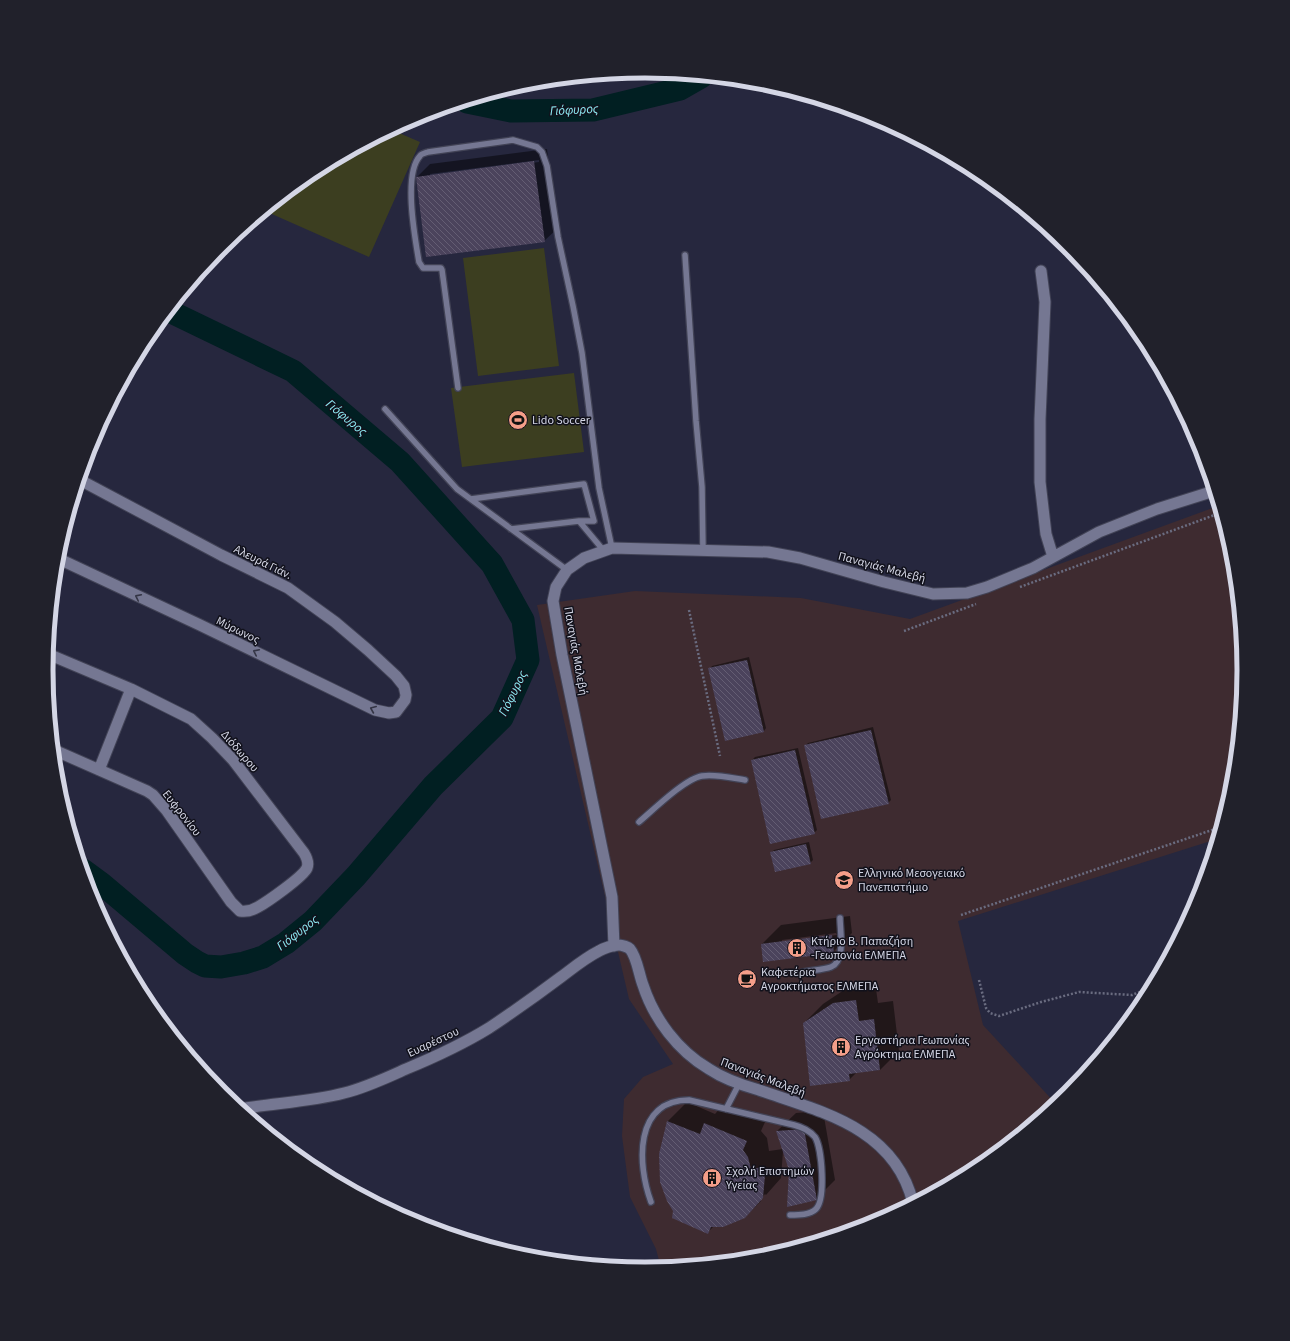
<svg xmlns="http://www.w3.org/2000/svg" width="1290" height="1341" viewBox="0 0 1290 1341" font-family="'Source Sans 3',sans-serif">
<defs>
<pattern id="building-back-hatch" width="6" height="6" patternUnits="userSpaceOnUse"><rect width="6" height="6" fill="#4b435c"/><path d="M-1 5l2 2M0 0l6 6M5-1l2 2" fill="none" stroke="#645d73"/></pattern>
</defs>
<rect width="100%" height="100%" fill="#26273e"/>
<path fill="#3e2b30" d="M1218,506l15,48 11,117 -12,117 -15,51 -259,82 25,104 73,79 -78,65 -104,55 -112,34 -101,10 -5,-19 -26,-52 -8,-61 2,-37 19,-22 30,-13 -44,-65 -92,-394 98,-14 166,7 109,21z"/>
<path fill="#3c3e20" d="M392,130l28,12 -51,115 -104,-46 47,-39z
M544,248l15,118 -81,10 -15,-118z
M574,373l10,79 -122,15 -11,-79z"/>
<path fill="#0007" fill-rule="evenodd" d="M547,149l10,80 -13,12 -127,-64 13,-13zM539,160v2l-109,14v-2z
M749,657l17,71 -2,3 -54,-62 2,-3z
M873,727l18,73 -3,3 -83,-57 3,-3z
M798,748l19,82 -3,3 -62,-73 3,-3z
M809,842l4,18 -3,3 -39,-10 3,-3z
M850,916l2,17 -19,19 -71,-8 19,-19zM836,933l1,2 -55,7v-2z
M875,982l3,21 15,-2 6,50 -19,19 -23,2 -8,8 -45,-57 19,-19 30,-20z
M687,1102l28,12 9,-10 41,18 -4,9 6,7 2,13 14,-2 -6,-18 19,-18 27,-2 12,69 -19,19 -26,-29 -7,-19 -2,27 -15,17 -1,-1 -6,7h2l-16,16 -31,9 -7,7 -33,-22 -14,-57 8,-33z"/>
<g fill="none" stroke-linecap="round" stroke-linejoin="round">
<path stroke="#011f22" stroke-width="23" d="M467,102l44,9 82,-1 87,-21 21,-12
M83,870l19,14 83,70 12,8 8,4 16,1 23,-4 19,-6 23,-14 27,-22 43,-45 77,-90 69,-68 26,-58 -5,-40 -31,-56 -92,-102 -107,-91 -124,-60"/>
</g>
<path fill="url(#building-back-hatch)" d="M534,161l11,81 -119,15 -10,-80z
M747,660l17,72 -39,9 -17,-73z
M871,730l18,74 -68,15 -17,-74z
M795,750l20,84 -45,10 -19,-84z
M806,844l5,20 -36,8 -5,-20z
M832,935l2,18 -71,9 -2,-18z
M856,1000l3,21 15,-2 6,51 -31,4 1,7 -40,5 -7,-63 30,-20z
M667,1121l33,13 4,-11 43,18 -4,9 5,7 3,12 12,-2 2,8 -2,23 -18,20 -22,9h-12l-3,7 -36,-16 1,-7 -6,-10 -7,-19 -1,-28z
M804,1129l13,71 -30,7 2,-37 -13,-39z"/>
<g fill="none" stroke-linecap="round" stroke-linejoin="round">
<defs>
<path id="lane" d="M685,255l11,166 6,66 1,63
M458,388l-16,-118 -1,-2h-18l-4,-6c-4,-24 -16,-88 1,-106 1,-2 5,-3 8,-4l85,-12 24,7 5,5 5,14 11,71 15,69 9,47 17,135 13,60
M385,409l72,80 110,81
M471,499l113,-15 10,37h-15
M511,529l68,-8 25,30
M639,822c14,-12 47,-44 63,-46 14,-2 30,2 43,4
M803,972c9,-2 20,-2 28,-5 15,-6 9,-36 9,-49
M726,1109l13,-25
M651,1202c-14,-38 -17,-102 38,-102l105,25c8,2 15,5 21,12 7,11 11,62 1,72 -6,6 -17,6 -26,6"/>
<path id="street" d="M1041,271l4,31 -5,117v63l6,52 7,23
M57,558l143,67 175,85 14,3 7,-1 9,-12 1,-5 -2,-9 -8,-10 -28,-26 -33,-28 -47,-34 -67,-33 -141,-75
M48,654l83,35 60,30 21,19 21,22 71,93c3,5 5,10 3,15 -4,9 -40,34 -49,39 -5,3 -12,5 -18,4l-9,-9 -64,-91 -14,-16 -6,-4 -93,-41
M99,770l32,-81
M614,946l-2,-49 -50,-242 -9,-54 3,-14 11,-17 17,-12 28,-10 156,4 32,6 84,24 49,12 34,-1 20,-6 46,-19 66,-36 58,-23 57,-18
M240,1109c34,-6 70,-7 104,-16 21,-5 42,-15 62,-24 29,-12 57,-25 83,-41 24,-16 48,-33 72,-51 12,-9 24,-19 38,-26 5,-3 14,-6 20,-6 3,0 9,2 11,4 7,8 9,26 13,36 11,34 35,66 66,84 15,10 32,16 50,21 63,22 136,38 154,113"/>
</defs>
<use href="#lane" stroke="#424356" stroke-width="8"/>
<use href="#street" stroke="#424356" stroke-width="13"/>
<path stroke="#6a6c80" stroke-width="2.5" stroke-dasharray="2 2" stroke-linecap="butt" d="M1020,587l200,-74
M689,610l31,146
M904,631l72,-27
M961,915l260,-88
M979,980l7,28 4,5 9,3 42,-14 38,-10 53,3 20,-8"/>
<use href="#lane" stroke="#757792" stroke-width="5.5"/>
<use href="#street" stroke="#757792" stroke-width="11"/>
</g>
<defs><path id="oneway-chevron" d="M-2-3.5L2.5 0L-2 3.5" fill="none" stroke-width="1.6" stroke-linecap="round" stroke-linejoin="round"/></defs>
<g stroke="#343545">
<use href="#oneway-chevron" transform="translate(138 597) rotate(-154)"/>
<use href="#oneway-chevron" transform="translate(256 652) rotate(-154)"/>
<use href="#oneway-chevron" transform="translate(373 709) rotate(-157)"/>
</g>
<defs>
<symbol id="stadium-disc" viewBox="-11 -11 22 22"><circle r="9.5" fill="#f49e89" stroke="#11111b"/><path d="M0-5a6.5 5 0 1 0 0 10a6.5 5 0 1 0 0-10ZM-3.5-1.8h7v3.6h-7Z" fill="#111"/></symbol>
<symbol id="university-disc" viewBox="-11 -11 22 22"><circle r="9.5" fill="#f49e89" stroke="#11111b"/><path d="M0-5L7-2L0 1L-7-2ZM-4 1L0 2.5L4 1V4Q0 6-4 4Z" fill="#111"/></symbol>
<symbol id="building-disc" viewBox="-11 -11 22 22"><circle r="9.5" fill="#f49e89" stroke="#11111b"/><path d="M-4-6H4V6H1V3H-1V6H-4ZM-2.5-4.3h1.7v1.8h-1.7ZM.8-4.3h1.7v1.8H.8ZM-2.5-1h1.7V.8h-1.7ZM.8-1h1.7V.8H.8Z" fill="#111"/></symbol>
<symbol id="cafe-disc" viewBox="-11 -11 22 22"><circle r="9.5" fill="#f49e89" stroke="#11111b"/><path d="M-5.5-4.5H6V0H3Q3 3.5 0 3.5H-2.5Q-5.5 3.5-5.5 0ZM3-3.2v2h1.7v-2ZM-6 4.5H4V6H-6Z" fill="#111"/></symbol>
</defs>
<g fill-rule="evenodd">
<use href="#stadium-disc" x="507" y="409" width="22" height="22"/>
<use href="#university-disc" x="833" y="869" width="22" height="22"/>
<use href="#building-disc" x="786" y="937" width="22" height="22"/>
<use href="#cafe-disc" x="736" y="968" width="22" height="22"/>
<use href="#building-disc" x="830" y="1036" width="22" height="22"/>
<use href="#building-disc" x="701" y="1167" width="22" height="22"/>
</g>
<g text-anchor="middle" stroke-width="3" stroke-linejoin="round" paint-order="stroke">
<g font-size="12" fill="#d4d6e5" stroke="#11111b" text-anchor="start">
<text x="532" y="424">Lido Soccer</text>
<text x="858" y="877">Ελληνικό Μεσογειακό<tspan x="858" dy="14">Πανεπιστήμιο</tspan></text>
<text x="811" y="945">Κτήριο Β. Παπαζήση<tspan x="811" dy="14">-Γεωπονία ΕΛΜΕΠΑ</tspan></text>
<text x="761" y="976">Καφετέρια<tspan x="761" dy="14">Αγροκτήματος ΕΛΜΕΠΑ</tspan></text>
<text x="855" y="1044">Εργαστήρια Γεωπονίας<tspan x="855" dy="14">Αγρόκτημα ΕΛΜΕΠΑ</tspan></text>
<text x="726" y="1175">Σχολή Επιστημών<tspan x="726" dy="14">Υγείας</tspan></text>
</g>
<g font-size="12" fill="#d4d6e5" stroke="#11111b">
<text transform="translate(263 562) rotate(26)" y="4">Αλευρά Γιάν.</text>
<text transform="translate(882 567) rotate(15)" y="4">Παναγιάς Μαλεβή</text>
<text transform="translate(238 630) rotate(26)" y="4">Μύρωνος</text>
<text transform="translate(576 651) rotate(80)" y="4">Παναγιάς Μαλεβή</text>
<text transform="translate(240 751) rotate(49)" y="4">Διόδωρου</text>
<text transform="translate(182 813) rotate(52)" y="4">Ευφρονίου</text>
<text transform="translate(433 1042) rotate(-25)" y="4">Ευαρέστου</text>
<text transform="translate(763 1077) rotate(21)" y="4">Παναγιάς Μαλεβή</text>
</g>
<g font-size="13" font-style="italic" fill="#8debf4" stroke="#11111b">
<text transform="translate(574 109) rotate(-3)" y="5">Γιόφυρος</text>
<text transform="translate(347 417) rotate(40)" y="5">Γιόφυρος</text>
<text transform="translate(512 693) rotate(-64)" y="5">Γιόφυρος</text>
<text transform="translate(297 932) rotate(-38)" y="5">Γιόφυρος</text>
</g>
</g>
<path d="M0 0H1290V1341H0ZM53 670a592 592 0 1 1 1184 0a592 592 0 1 1-1184 0Z" fill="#21212b" fill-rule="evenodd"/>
<path fill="none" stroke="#d4d6e5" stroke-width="5" d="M53 670a592 592 0 1 1 1184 0a592 592 0 1 1-1184 0Z"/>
</svg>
